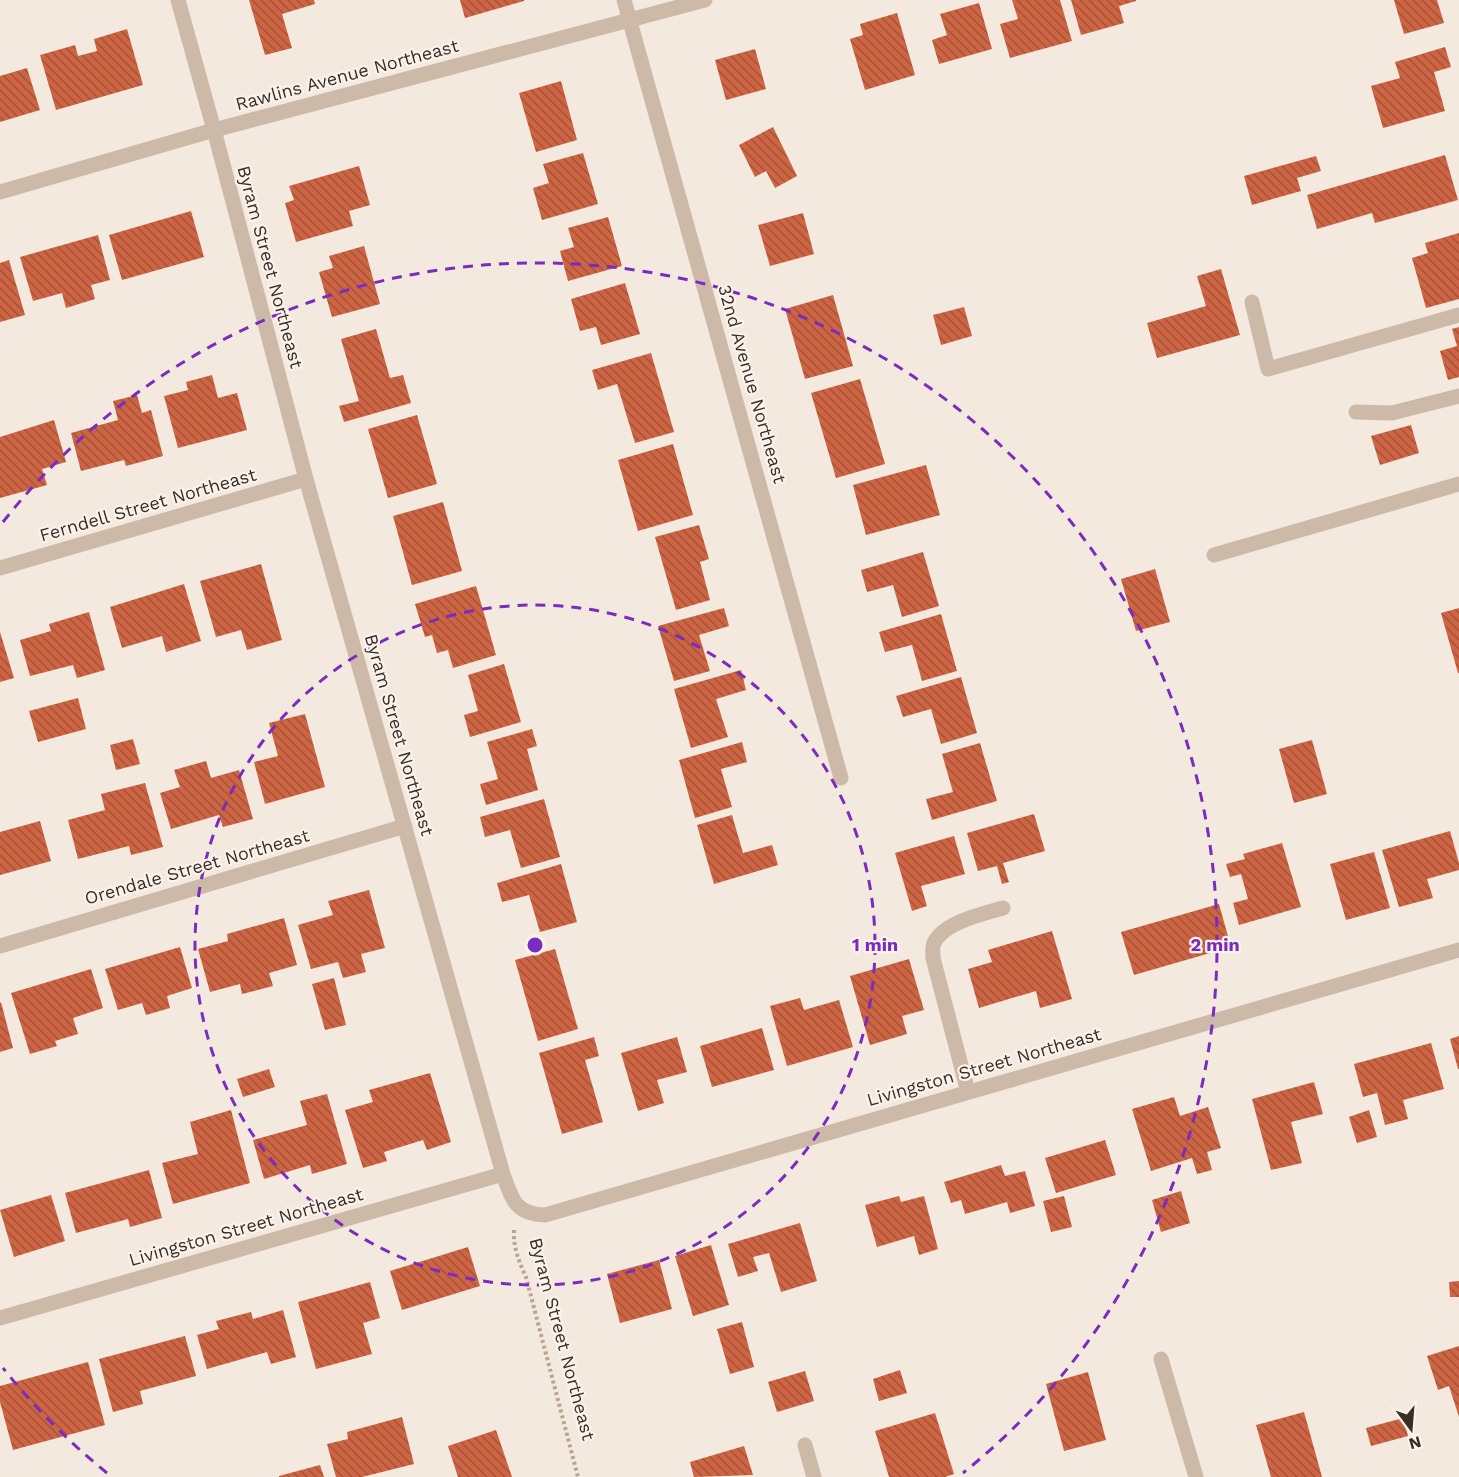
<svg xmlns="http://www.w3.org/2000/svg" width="1459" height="1477" viewBox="0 0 1459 1477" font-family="'Work Sans',sans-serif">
<defs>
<pattern id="building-back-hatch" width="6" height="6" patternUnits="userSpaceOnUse" patternTransform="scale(1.5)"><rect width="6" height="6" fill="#cd6443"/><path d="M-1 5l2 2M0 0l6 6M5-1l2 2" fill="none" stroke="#a75338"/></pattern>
</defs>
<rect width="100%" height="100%" fill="#f4e9de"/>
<path fill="url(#building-back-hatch)" d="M249,0h65l1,4 -33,10 10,34 -27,7z
M460,0h64v1l-59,17z
M1012,0h48l12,41 -62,17 -10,-34 18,-5z
M1071,0h65v1l-17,5 5,17 -43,12z
M1394,0h43l7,23 -40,11z
M979,3l13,46 -53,15 -7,-24 15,-5 -7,-21z
M897,13l18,62 -50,15 -15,-51 13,-4 -3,-11z
M127,29l16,56 -87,25 -16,-55 35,-10 3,11 19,-5 -3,-12z
M1445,47l6,20 -17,5 11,39 -62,17 -12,-42 29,-8 -5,-16z
M755,49l11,40 -40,11 -11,-40z
M27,68l13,42 -40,12v-46z
M561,81l16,59 -41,12 -17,-59z
M773,127l24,49 -22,12 -9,-17 -11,6 -16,-32z
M583,153l15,51 -56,16 -9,-32 16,-5 -6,-19z
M1445,155l13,45 -83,23 -3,-10 -55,16 -10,-34z
M1316,156l5,15 -24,7 4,13 -49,14 -8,-29z
M359,166l11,39 -21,6 4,15 -57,16 -11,-39 9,-3 -5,-14z
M191,211l13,46 -82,23 -13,-45z
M803,213l11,41 -44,12 -12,-41z
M608,217l14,49 -54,15 -8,-30 14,-4 -6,-19z
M1459,233v66l-33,9 -14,-50 16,-5 -3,-10z
M98,235l12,45 -19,5 4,14 -29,9 -4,-15 -29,8 -13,-44z
M364,246l16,58 -48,13 -13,-45 14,-4 -4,-12z
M9,260l16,55 -25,7v-59z
M1221,269l19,66 -83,23 -10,-35 59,-17 -9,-30z
M625,283l15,51 -39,11 -5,-18 -16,4 -9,-32z
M833,295l20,71 -48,13 -20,-70z
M964,307l8,29 -31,9 -8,-30z
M1459,327v50l-11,3 -8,-29 17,-5 -5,-17z
M376,329l14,49 13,-3 8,28 -67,19 -5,-16 20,-5 -18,-62z
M651,353l23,79 -39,11 -18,-59 -19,6 -6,-20z
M212,375l6,23 19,-5 10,37 -69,18 -14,-52 24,-6 -2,-8z
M860,379l25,85 -49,14 -25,-85z
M137,395l5,18 9,-3 12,46 -37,10 -2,-6 -43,11 -10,-38 47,-13 -5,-19z
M417,415l20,69 -49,14 -20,-69z
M54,420l12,42 -24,7 5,16 -47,13v-61z
M1411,425l8,28 -39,12 -9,-29z
M673,444l20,71 -55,16 -20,-71z
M926,465l14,50 -74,20 -13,-50z
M443,502l19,69 -50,14 -19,-69z
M699,525l10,34 -9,3 10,38 -34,10 -21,-73z
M923,552l16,54 -37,11 -9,-32 -26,7 -6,-22z
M261,564l21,76 -35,10 -6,-20 -25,7 -16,-56z
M1155,569l15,53 -34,9 -15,-52z
M184,584l17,57 -35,11 -4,-16 -40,12 -12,-41z
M476,586l20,69 -43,13 -5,-18 -11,3 -5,-18 -7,2 -10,-33z
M724,608l5,18 -30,9 11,36 -36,10 -16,-55z
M1459,608v65h-1l-17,-60z
M89,612l16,58 -28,8 -4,-13 -43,11 -10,-36 31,-9 -2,-7z
M941,614l16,57 -35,10 -10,-36 -27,7 -6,-20z
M0,632l14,46 -14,4z
M504,664l17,58 -51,15 -6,-22 14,-4 -10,-36z
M741,670l5,20 -30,9 12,38 -37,11 -17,-59z
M961,677l16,56 -36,11 -10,-35 -28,8 -7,-21z
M78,698l8,31 -48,13 -9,-31z
M305,714l20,73 -60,17 -11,-42 24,-6 -9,-33z
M532,729l5,17 -10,3 11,41 -52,15 -6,-21 18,-5 -11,-37z
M133,739l7,25 -24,6 -6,-25z
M1312,740l15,54 -33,9 -15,-54z
M742,742l5,20 -26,7 11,38 -37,11 -16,-58z
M980,743l17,58 -65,19 -6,-21 27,-7 -11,-38z
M206,761l5,17 28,-8 14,49 -30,8 -4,-12 -48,14 -11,-36 20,-6 -6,-17z
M145,783l18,64 -32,8 -2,-9 -51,13 -10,-39 37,-10 -4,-16z
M544,799l16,58 -39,11 -11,-38 -25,7 -5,-20z
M1034,814l11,37 -42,12 6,19 -7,2 -5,-18 -19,5 -11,-38z
M732,815l11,38 29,-8 6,20 -64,19 -17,-59z
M40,821l11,40 -51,14v-43z
M1450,831l9,32v7l-32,9 6,19 -34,9 -17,-57z
M954,836l11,38 -44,12 6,20 -15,5 -17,-58z
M1282,843l19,64 -62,18 -6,-22 15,-4 -7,-25 -11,3 -4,-13 19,-5 -2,-5z
M1374,852l16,56 -44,12 -16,-56z
M561,864l16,58 -37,10 -11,-37 -27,7 -5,-19z
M369,890l16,58 -24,6 5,18 -23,6 -5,-16 -27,7 -13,-44 35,-10 -5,-14z
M1219,904l12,43 -97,28 -13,-43z
M284,918l13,47 -28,8 4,13 -31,8 -2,-10 -30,8 -12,-43 30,-8 -1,-7z
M1052,931l20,68 -32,9 -4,-17 -57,17 -11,-39 24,-7 -4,-12z
M180,947l12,41 -25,8 3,12 -24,7 -4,-12 -24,7 -13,-41z
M555,949l23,80 -40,12 -23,-81z
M909,959l15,51 -22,6 5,18 -37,11 -20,-69z
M91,969l12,39 -30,10 5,16 -23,7 2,5 -27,8 -19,-61z
M334,978l12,47 -21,5 -13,-46z
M800,998l4,12 35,-10 14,47 -66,19 -17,-60z
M1,1002l12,46 -13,4v-49z
M762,1028l12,42 -62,17 -12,-41z
M1459,1036v33h-1l-8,-30z
M594,1037l5,19 -14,4 18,62 -41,12 -23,-81z
M677,1037l10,35 -30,8 7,23 -26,8 -17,-58z
M1431,1043l13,46 -41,11 5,19 -23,6 -8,-32 -14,4 -9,-33z
M269,1069l6,18 -32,10 -6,-18z
M430,1073l21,69 -24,8 -4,-10 -39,12 3,9 -24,7 -18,-58 28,-8 -4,-12z
M1314,1082l9,32 -32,8 11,41 -31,7 -19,-71z
M327,1094l20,70 -35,10 -2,-9 -46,14 -11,-39 54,-15 -7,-24z
M1174,1097l6,19 28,-9 13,41 -14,4 5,18 -15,4 -5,-16 -41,13 -19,-62z
M231,1110l19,73 -77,21 -11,-41 36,-9 -8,-32z
M1369,1110l8,27 -20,6 -8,-26z
M1105,1140l11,35 -60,18 -11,-35z
M1001,1165l4,11 20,-5 10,35 -25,7 -3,-11 -42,12 -4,-14 -10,3 -7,-21z
M149,1170l13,48 -32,9 -2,-8 -52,14 -11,-40z
M1181,1191l9,32 -29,9 -9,-32z
M51,1195l14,46 -51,16 -14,-47z
M899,1196l2,6 23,-6 14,53 -19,6 -5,-19 -37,11 -12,-42z
M1064,1196l8,31 -21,5 -8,-31z
M800,1223l17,58 -36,11 -12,-39 -16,4 5,14 -20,6 -10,-33z
M711,1245l18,60 -36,11 -18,-60z
M468,1247l12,39 -78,24 -12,-39z
M659,1260l13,49 -52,14 -13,-49z
M1459,1281v16h-9l-1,-15z
M370,1282l10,36 -17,5 9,31 -56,15 -18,-67z
M283,1310l13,47 -25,7 -4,-12 -60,17 -10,-34 22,-6 -3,-8 35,-9 2,7z
M742,1322l12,45 -24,7 -13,-45z
M185,1336l11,40 -56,15 3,13 -30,8 -14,-53z
M1459,1346v71l-10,-31 -11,4 -11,-34z
M88,1362l17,63 -92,25 -13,-48v-16z
M900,1370l7,23 -28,8 -6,-22z
M805,1371l9,30 -37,11 -9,-30z
M1088,1372l18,68 -42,11 -18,-67z
M1304,1412l18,65h-51l-15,-52z
M935,1413l19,61 -9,3h-56l-14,-46z
M402,1417l12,47 -52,13h-26l-9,-33 21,-5 -1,-7z
M1403,1418l5,18 -37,10 -5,-18z
M496,1430l16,47h-54l-10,-31z
M744,1446l9,29 -59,2 -4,-15z
M320,1465l4,12h-45v-1z"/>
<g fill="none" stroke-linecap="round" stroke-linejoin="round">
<path stroke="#b9a392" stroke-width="4" stroke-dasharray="3 3" stroke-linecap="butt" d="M514,1230c-1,17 5,32 12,47l52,200"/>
<path stroke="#cdb9a8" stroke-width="15" d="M178,0l36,130 92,349 197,695c9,25 12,40 42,41l914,-265
M624,0l217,778
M0,192l214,-62 491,-130
M1252,302l16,67 191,-54
M1356,412l36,1 67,-17
M1214,555l245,-71
M0,568l306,-89
M0,946l405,-120
M968,1092l-35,-134c0,-4 -1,-11 1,-15 10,-21 49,-29 69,-35
M0,1318l503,-144
M1161,1359l35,118
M805,1445l9,32"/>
</g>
<g fill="none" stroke="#7b2cbf" stroke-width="3" stroke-dasharray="10 8">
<circle cx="535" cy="945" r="340"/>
<path d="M107 1473A680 680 0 0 1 3 1368M3 522A680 680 0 1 1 963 1473"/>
</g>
<g text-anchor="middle" stroke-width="4.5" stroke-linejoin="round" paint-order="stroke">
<g font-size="18" fill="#3a2e29" stroke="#fbf3eb">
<text transform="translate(347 75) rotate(-15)" y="6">Rawlins Avenue Northeast</text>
<text transform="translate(270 267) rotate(75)" y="6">Byram Street Northeast</text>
<text transform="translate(752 384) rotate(74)" y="6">32nd Avenue Northeast</text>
<text transform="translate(148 505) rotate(-16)" y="6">Ferndell Street Northeast</text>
<text transform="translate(399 735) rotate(74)" y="6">Byram Street Northeast</text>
<text transform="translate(197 867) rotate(-16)" y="6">Orendale Street Northeast</text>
<text transform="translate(984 1067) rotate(-16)" y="6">Livingston Street Northeast</text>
<text transform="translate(246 1227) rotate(-16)" y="6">Livingston Street Northeast</text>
<text transform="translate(562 1339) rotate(75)" y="6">Byram Street Northeast</text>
</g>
</g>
<circle cx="535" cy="945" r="9" fill="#7b2cbf" stroke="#fbf3eb" stroke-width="3"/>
<g font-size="18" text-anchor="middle" font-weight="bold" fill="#7b2cbf" stroke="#fbf3eb" stroke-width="4.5" stroke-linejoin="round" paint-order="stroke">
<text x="875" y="951">1 min</text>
<text x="1215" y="951">2 min</text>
</g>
<g transform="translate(1411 1429) rotate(164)" stroke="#fbf3eb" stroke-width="4.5" paint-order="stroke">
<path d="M0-4.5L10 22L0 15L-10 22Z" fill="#3a2e29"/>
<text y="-9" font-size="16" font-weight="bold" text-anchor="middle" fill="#3a2e29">N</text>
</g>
</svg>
